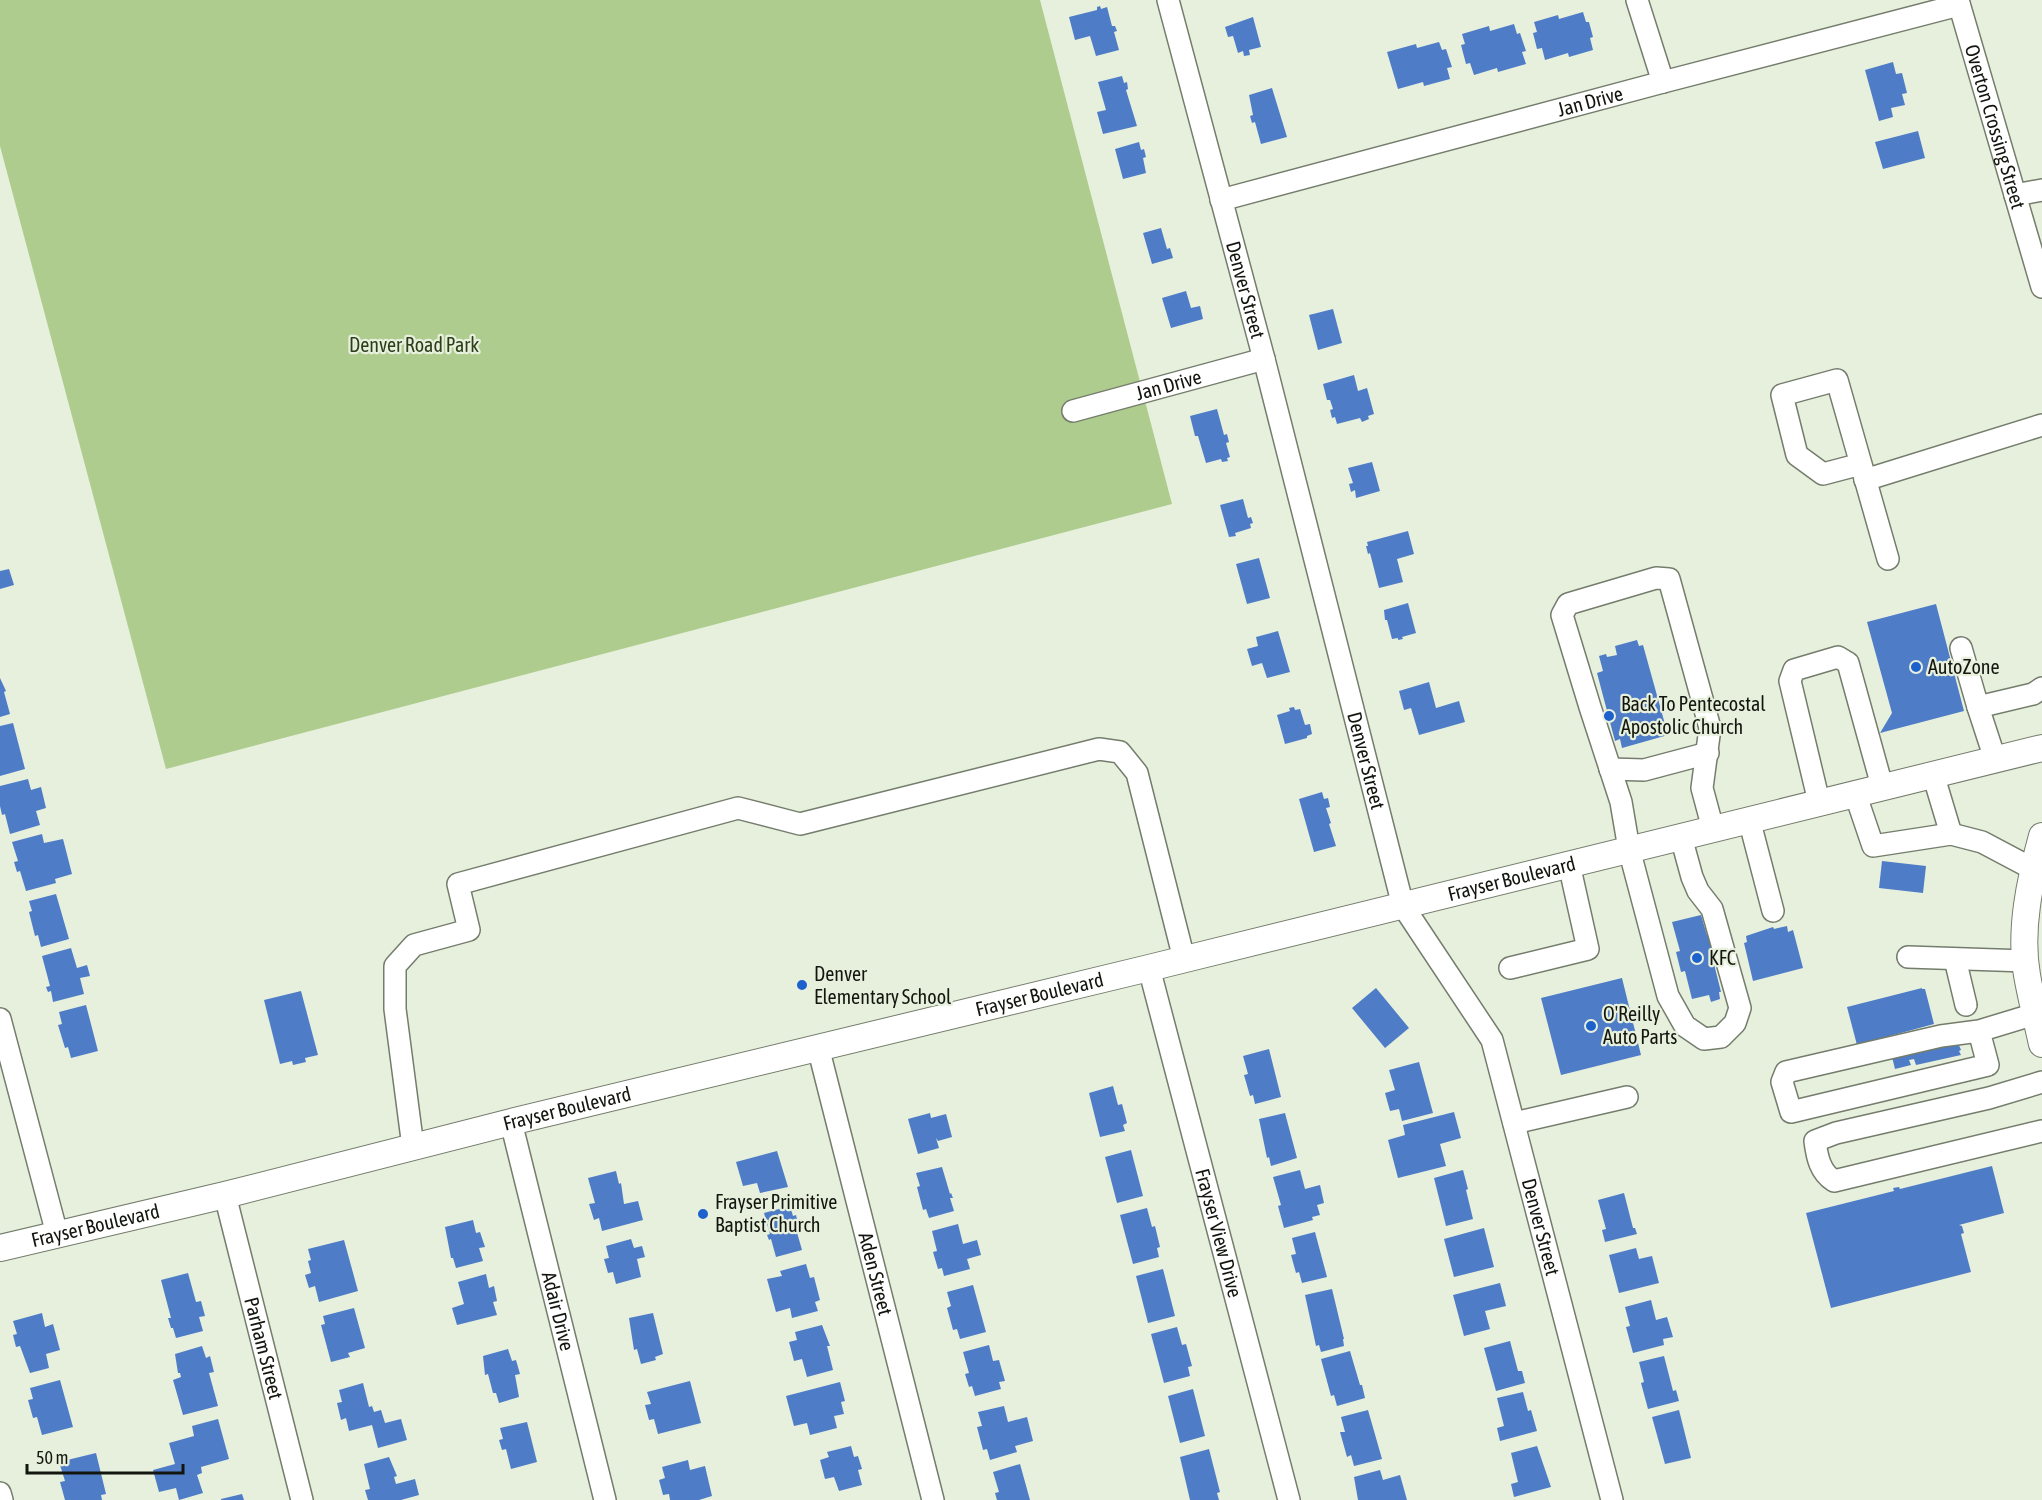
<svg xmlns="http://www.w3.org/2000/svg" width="2042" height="1500" viewBox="0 0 2042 1500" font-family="'Asap Condensed',sans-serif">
<rect width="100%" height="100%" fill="#e7f0dd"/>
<path fill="#aecc8e" d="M0,0h1040l132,504 -1006,265 -166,-623z"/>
<path fill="#4e7cc7" d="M1100,6l1,3 6,-2 5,19h3l2,5 -3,1 5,18 -23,6 -6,-20 -15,4 -6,-23 28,-7v-3z
M1583,12l3,10h3l4,15 -3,1 3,12 -24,7 -1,-4 -23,7 -3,-12 -5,1 -4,-16 4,-1 -3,-10 24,-7 1,4z
M1253,17l8,30 -12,3 1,5 -6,1 -1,-5 -5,2 -5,-17 -5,1 -3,-10z
M1514,24l3,10 3,-1 6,18 -4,1 4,12 -28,8 -1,-4 -23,7 -4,-12 -4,1 -5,-19 4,-1 -3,-10 27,-8 1,5z
M1439,42l3,8 4,-1 6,18 -5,1 3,11 -26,7 -1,-4 -25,7 -11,-37 29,-8 1,4z
M1893,62l3,12 6,-1 5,20 -5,1 3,11 -14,3 2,9 -14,4 -14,-51z
M1122,76l2,7 3,-1 1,7 -2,1 11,36 -34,8 -6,-22 9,-2 -8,-28z
M1272,88l15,49 -26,7 -6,-22 -3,1 -2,-7 3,-1 -4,-20z
M1918,131l7,27 -42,11 -8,-27z
M1139,142l2,8 3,-1 2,8 -3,1 3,15 -23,6 -8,-30z
M1161,228l6,21 3,-1 3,10 -21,6 -9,-31z
M1186,291l5,17 9,-2 3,13 -32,9 -9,-30z
M1333,309l9,34 -24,7 -9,-35z
M1354,375l4,16 9,-3 7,26 -6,2 1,3 -7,3 -2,-4 -23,6 -2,-7 -3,1 -2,-8 3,-1 -3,-9h-3l-4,-16z
M1217,409l7,26 3,-1 2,8 -3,1 4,14 -3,1 1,3 -6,1 -1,-3 -15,4 -8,-27h-3l-5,-20z
M1372,462l8,29 -24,7 -1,-8 -4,2 -2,-8 4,-1 -5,-15z
M1243,499l5,19 3,-1 2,6 -3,1 1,4 -16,5 1,3 -7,1 -9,-32z
M1408,531l6,23 -17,5 6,23 -24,6 -9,-35 -2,1 -2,-8h2l-1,-4z
M1259,558l11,40 -23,6 -11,-40z
M9,569l5,16 -14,4v-18z
M1408,603l8,30 -14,4 1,2 -5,1v-2l-6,1 -5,-19h-2l-1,-10z
M1936,604l28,107 -84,22 12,-20 -25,-91z
M1278,631l12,41 -23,6 -5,-15 -10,3 -5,-17 11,-3 -2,-9z
M1637,640l2,6 4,-1 25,90 -46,13 -2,-9 -5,2 -18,-68 6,-2 -4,-15 7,-2 1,3 10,-2 -2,-9z
M0,678l6,13 -2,1 6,22 -10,3z
M1429,682l7,26 23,-7 6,21 -46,13 -8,-27 -7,2 -5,-19z
M1294,707l1,3 5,-1 5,16 5,-1 2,10 -5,2v2l-22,6 -8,-29 13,-4 -1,-3z
M13,723l12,46 -25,7v-50z
M28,779l3,11 10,-3 5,21 -10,3 4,14 -30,9 -5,-20 -3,1 -2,-9v-20z
M1322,792l2,7 4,-1 2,9 -4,1 5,15 -2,1 7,22 -22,6 -15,-53z
M42,834l2,9 19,-4 9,35 -17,5 1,4 -30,8 -6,-20 -3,1 -3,-10 4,-1 -6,-19z
M1882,861l44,5 -3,27 -44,-5z
M56,894l13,45 -28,8 -3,-12 -3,1 -6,-24 3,-1 -3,-10z
M1701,915l6,20 3,-1 8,30h-4l7,28h-2l1,7 -9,3 -2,-7 -17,4 -7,-28 -4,1 -5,-20 4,-1 -8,-29z
M1787,926l1,6 5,-2 10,38 -50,13 -9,-38 3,-1 -1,-6 27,-9 1,2z
M71,948l6,20 10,-3 3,11 -10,2 4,16 -31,8 -2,-11 -3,1 -2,-5 4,-1 -8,-30z
M1622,978l19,77 -80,20 -20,-77z
M1376,988l33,40 -24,20 -33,-40z
M1922,988v1h3l9,35 -77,21 -10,-38z
M301,991l17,64 -13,3 1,4 -13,3 -1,-4 -12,3 -16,-64z
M86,1005l12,46 -27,7 -3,-11 -3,1 -7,-23 4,-1 -3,-12z
M1956,1038l5,12 -2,1 2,4 -45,10 -2,-6 -5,1 2,5 -16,4 -3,-12z
M1269,1049l12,48 -26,7 -2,-9 -3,1 -6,-21 4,-1 -5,-18z
M1419,1062l14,51 -31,8 -3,-12 -9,2 -5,-18 10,-3 -6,-20z
M1113,1086l5,19 4,-1 5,19 -4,2 2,6 -25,6 -11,-44z
M1454,1112l7,26 -21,6 6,22 -48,12 -10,-38 17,-5 -2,-10z
M930,1113l1,5 15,-4 6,23 -14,4 -2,-3 3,10 -21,6 -10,-35z
M1285,1113l12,45 -26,8 -2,-9 -2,1 -8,-39z
M1131,1150l12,46 -26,7 -12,-46z
M777,1151l11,36 -28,6 -3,-10 -14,3 -7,-24z
M1992,1166l12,47 -45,12 3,1 2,7 -3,1 10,38 -140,36 -25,-95 88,-22 -1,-3 6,-1 1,2z
M942,1167l8,27 1,-1 2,5h-3l4,13 -25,7 -3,-9 -3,1 -6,-23 3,-1 -4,-13z
M1300,1170l5,19 15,-4 4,18 -7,2 3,10 -8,2 1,3 -29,8 -6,-22 3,-1 -8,-28z
M1463,1170l5,19 -2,1 7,29 -27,7 -12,-48z
M616,1171l3,13 2,-1 3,21 14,-3 5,19 -41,11 -3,-13 -5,2 -5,-16 6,-1 -7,-25z
M1624,1193l9,35h2l2,6 -32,8 -3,-12 4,-1 -8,-29z
M790,1206l3,10 3,-1 3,13 -3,1 6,21 -26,7 -5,-18 -2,1 -2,-5 3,-1 -6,-21z
M1147,1208l5,19 3,-1 5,21 -3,1 2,9 -26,7 -13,-49z
M473,1220l3,13 4,-1 5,15 -6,1 4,13 -27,7 -3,-10h-2l-6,-31z
M958,1224l5,20 14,-4 4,15 -14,4 3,10 -26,7 -2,-8 -4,1 -5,-17 4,-1 -5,-20z
M1484,1228l10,39 -40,10 -10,-38z
M1315,1232l12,45 -25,6 -3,-11 -3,1 -5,-18 5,-1 -4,-16z
M631,1239l3,9 8,-2 3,11 -8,2 4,18 -25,7 -3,-12 -5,1 -4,-14 5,-1 -3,-12z
M344,1240l14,51 -39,11 -4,-16 -6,2 -4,-13 6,-2 -3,-12 3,-1 -3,-11z
M1636,1248l3,11 13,-3 7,27 -40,10 -10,-38z
M806,1264l4,14 4,-1 6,23 -5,2 3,9 -26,7 -2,-10 -14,4 -9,-33 15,-3 -2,-5z
M1163,1269l12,47 -27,7 -12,-47z
M188,1273l8,29 5,-1 4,15 -6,1 4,14 -27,7 -3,-10h-2l-3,-10h3l-10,-38z
M486,1274l3,14 5,-2 3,15 -4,1 4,13 -40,10 -5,-17 12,-4 -6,-22z
M1500,1283l6,23 -21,5 5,18 -26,7 -11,-41z
M973,1285l13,47 -26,7 -3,-10 -4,1 -6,-22 4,-2 -4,-14z
M1332,1289l12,50h-1l1,7 -23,6 -2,-7 -3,1 -11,-51z
M1651,1300l5,20 11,-3 6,20 -10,2 1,6 -31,8 -7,-26 4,-1 -5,-19z
M354,1308l11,40 -17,5 2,4 -19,5 -10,-37 4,-1 -2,-8z
M42,1313l3,14 8,-3 7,26 -14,4 3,14 -19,5 -10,-27 -4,1 -3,-12 4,-1 -4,-13z
M653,1313l10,41 -8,3 1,3 -15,4 -4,-15 -3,1 -5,-32z
M822,1325l8,21h-3l6,24 -26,7 -5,-18 -8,2 -5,-19 8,-2 -2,-8z
M1177,1327l5,18 4,-1 6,22 -4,1 2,9 -26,7 -13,-49z
M1510,1341l8,30h4l3,12 -29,8 -12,-43z
M989,1345l4,16 6,-1 6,21 -6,1 2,7 -26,7 -3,-10 -3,1 -4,-13 4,-1 -6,-21z
M202,1346l4,12 4,-2 4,16 -5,1 9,33 -35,9 -10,-35 8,-3 -1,-4h-2l-3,-19z
M508,1349l4,12 4,-1 4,14 -5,1 4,22 -20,6 -3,-10h-3l-5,-19 -3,1 -2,-19z
M1350,1351l10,34h2l3,13 -28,8 -3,-11 -3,1 -10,-37z
M1664,1356l9,35 3,-1 3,11 -31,8 -7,-26 3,-1 -5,-20z
M60,1380l13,47 -31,8 -5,-18 -4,1 -5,-18 5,-1 -3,-11z
M690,1381l11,42 -43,11 -4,-15 -5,1 -4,-15 6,-1 -4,-12z
M840,1382l5,19 -4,1 3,12 -10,2 3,12 -27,7 -3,-12 -13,3 -8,-30z
M363,1383l6,24 3,-1 2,6 7,-2 4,13 16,-4 6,21 -29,8 -6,-23 -23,6 -3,-13 -5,2 -4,-17 5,-1 -3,-12z
M1193,1389l12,47 -25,7 -12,-47z
M1523,1392l5,19 3,-1 6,21 -37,10 -3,-13 7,-2 -7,-28z
M1004,1406l4,16 19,-5 6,24 -18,5 2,6 -27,8 -3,-11 -4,1 -6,-23 5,-1 -4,-14z
M1368,1410l14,49 -28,7 -3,-11 -4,2 -7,-25h5l-4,-15z
M1679,1410l12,48 -26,6 -13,-47z
M218,1419l11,40 -28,8 1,6 -5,2 6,18 -24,7 -3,-12 -17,4 -6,-22 22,-6 -6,-21 25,-7 -2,-10z
M527,1422l10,40 -26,7 -5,-20 -4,1 -3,-10 4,-1 -3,-11z
M851,1446l3,11 4,-1 4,13 -4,1 4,15 -23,6 -5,-14 -9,2 -5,-19 9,-3 -2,-5z
M1537,1446l14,41 -37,10 -3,-13 7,-2 -7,-29z
M1209,1449l11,43 -3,1 2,7h-29l-10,-43z
M96,1453l10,41 -5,1 1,5h-37l-5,-18 5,-1 -6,-19z
M389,1457l8,19 -3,1 2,7 19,-5 4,16 -18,5h-33l-3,-10 5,-1 -6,-25z
M688,1460l2,10 15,-4 7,30 -13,4h-29l-1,-6 -6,1 -4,-15 6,-2 -3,-11z
M1020,1464l10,36h-33l-2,-7 4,-1 -6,-20z
M1380,1470l3,10 17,-5 7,25h-49l-4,-23z
M242,1494l2,6h-23v-1z"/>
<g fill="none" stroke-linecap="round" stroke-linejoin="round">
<defs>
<g id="minor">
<path id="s1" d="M1168,0l96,359 139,547 89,134 120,460"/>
<path d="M1637,0l26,82"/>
<path id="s2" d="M1958,0l84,287"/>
<path d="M2015,195l27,-5"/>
<path id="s3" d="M1221,200l442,-118 296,-77"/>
<path id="s4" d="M1073,411l191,-52"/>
<path d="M1861,464l-38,10 -26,-19 -15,-60 55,-15c17,60 34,119 51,179"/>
<path d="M1865,480l177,-55"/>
<path d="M1961,648l17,59"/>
<path d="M1995,759l-17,-52 55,-13 9,-6"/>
<path d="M1610,769l34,1 64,-17"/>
<path d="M1933,774l18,60"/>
<path d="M1855,793l18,53 78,-12 31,8 51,27"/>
<path d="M1819,802l-29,-121 4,-11 44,-13 10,6 34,123"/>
<path d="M1749,819l24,92"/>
<path d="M1681,837l11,40 6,14 14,18 28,99 -5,15 -14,14 -17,2 -19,-13 -17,-30 -39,-147 -8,-47 -31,-95 -28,-92 6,-11 88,-26 13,1 41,149 -8,60 11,41"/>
<path d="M1908,957l118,4"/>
<path d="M1955,959l11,46"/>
<path id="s5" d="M1149,968l140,532"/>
<path d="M1510,968l78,-19 -19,-85"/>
<path d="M0,1019l57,215"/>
<path d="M1979,1031l9,34 -197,47 -9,-30 4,-10 155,-36 38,-5 56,-17"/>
<path id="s6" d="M818,1047l115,453"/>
<path d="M2042,1082l-53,16 -153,35 -21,8c2,16 5,31 19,40l208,-50"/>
<path id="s7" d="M511,1122l94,378"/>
<path d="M1514,1123l113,-26"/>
<path d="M413,1147l-18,-138v-43l19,-21 55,-15 -11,-46 280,-76 62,16 299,-75 21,3 17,21 47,186"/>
<path id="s8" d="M225,1195l77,305"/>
<path d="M0,1493l2,7"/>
</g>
<g id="major">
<path d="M2042,836c-12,44 -23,94 -15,139 4,23 10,46 15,69"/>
<path id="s9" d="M0,1248l225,-53 286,-73 638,-154 893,-220"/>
</g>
</defs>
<use href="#minor" stroke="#747d6c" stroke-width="24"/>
<use href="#major" stroke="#747d6c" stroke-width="28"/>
<use href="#minor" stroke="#fff" stroke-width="21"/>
<use href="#major" stroke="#fff" stroke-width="26"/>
</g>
<g fill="#1d61cd" stroke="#e7f0dd" stroke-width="2">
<circle cx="1916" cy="667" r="6"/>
<circle cx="1609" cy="716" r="6"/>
<circle cx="1697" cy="958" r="6"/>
<circle cx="802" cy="985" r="6"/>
<circle cx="1591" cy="1026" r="6"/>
<circle cx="703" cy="1214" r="6"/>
</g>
<g text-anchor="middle" stroke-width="4.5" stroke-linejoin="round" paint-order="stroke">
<g font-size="20" fill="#13160f" stroke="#e7f0dd">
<text dy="7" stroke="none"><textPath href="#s3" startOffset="382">Jan Drive</textPath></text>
<text dy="7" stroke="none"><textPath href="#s2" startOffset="132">Overton Crossing Street</textPath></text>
<text dy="7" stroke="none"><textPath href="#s1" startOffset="300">Denver Street</textPath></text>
<text dy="7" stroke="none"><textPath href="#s4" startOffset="99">Jan Drive</textPath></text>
<text dy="7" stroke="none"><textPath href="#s1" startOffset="786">Denver Street</textPath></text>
<text dy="7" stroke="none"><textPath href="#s9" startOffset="1556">Frayser Boulevard</textPath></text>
<text dy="7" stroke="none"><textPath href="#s9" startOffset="1070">Frayser Boulevard</textPath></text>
<text dy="7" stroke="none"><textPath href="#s9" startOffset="584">Frayser Boulevard</textPath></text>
<text dy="7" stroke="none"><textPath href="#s9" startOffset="98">Frayser Boulevard</textPath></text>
<text dy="7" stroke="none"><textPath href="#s1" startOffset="1290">Denver Street</textPath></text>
<text dy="7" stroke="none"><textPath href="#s5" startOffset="274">Frayser View Drive</textPath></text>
<text dy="7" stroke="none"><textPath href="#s6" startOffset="234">Aden Street</textPath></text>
<text dy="7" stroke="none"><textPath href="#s7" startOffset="195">Adair Drive</textPath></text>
<text dy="7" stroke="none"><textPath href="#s8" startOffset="158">Parham Street</textPath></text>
</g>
<g font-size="20" fill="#2c3d18" stroke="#e7f0dd">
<text x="414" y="352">Denver Road Park</text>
</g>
<g font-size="20" fill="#13160f" stroke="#e7f0dd" text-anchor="start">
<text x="1928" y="674">AutoZone</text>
<text x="1621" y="711">Back To Pentecostal<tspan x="1621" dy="23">Apostolic Church</tspan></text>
<text x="1709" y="965">KFC</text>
<text x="814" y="981">Denver<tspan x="814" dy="23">Elementary School</tspan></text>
<text x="1603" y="1021">O'Reilly<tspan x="1603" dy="23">Auto Parts</tspan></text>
<text x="715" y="1209">Frayser Primitive<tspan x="715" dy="23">Baptist Church</tspan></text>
</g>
</g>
<path d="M27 1464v9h156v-9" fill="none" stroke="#13160f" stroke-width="3"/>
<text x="36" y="1464" font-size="18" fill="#13160f" stroke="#e7f0dd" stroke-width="4.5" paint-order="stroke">50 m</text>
</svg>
